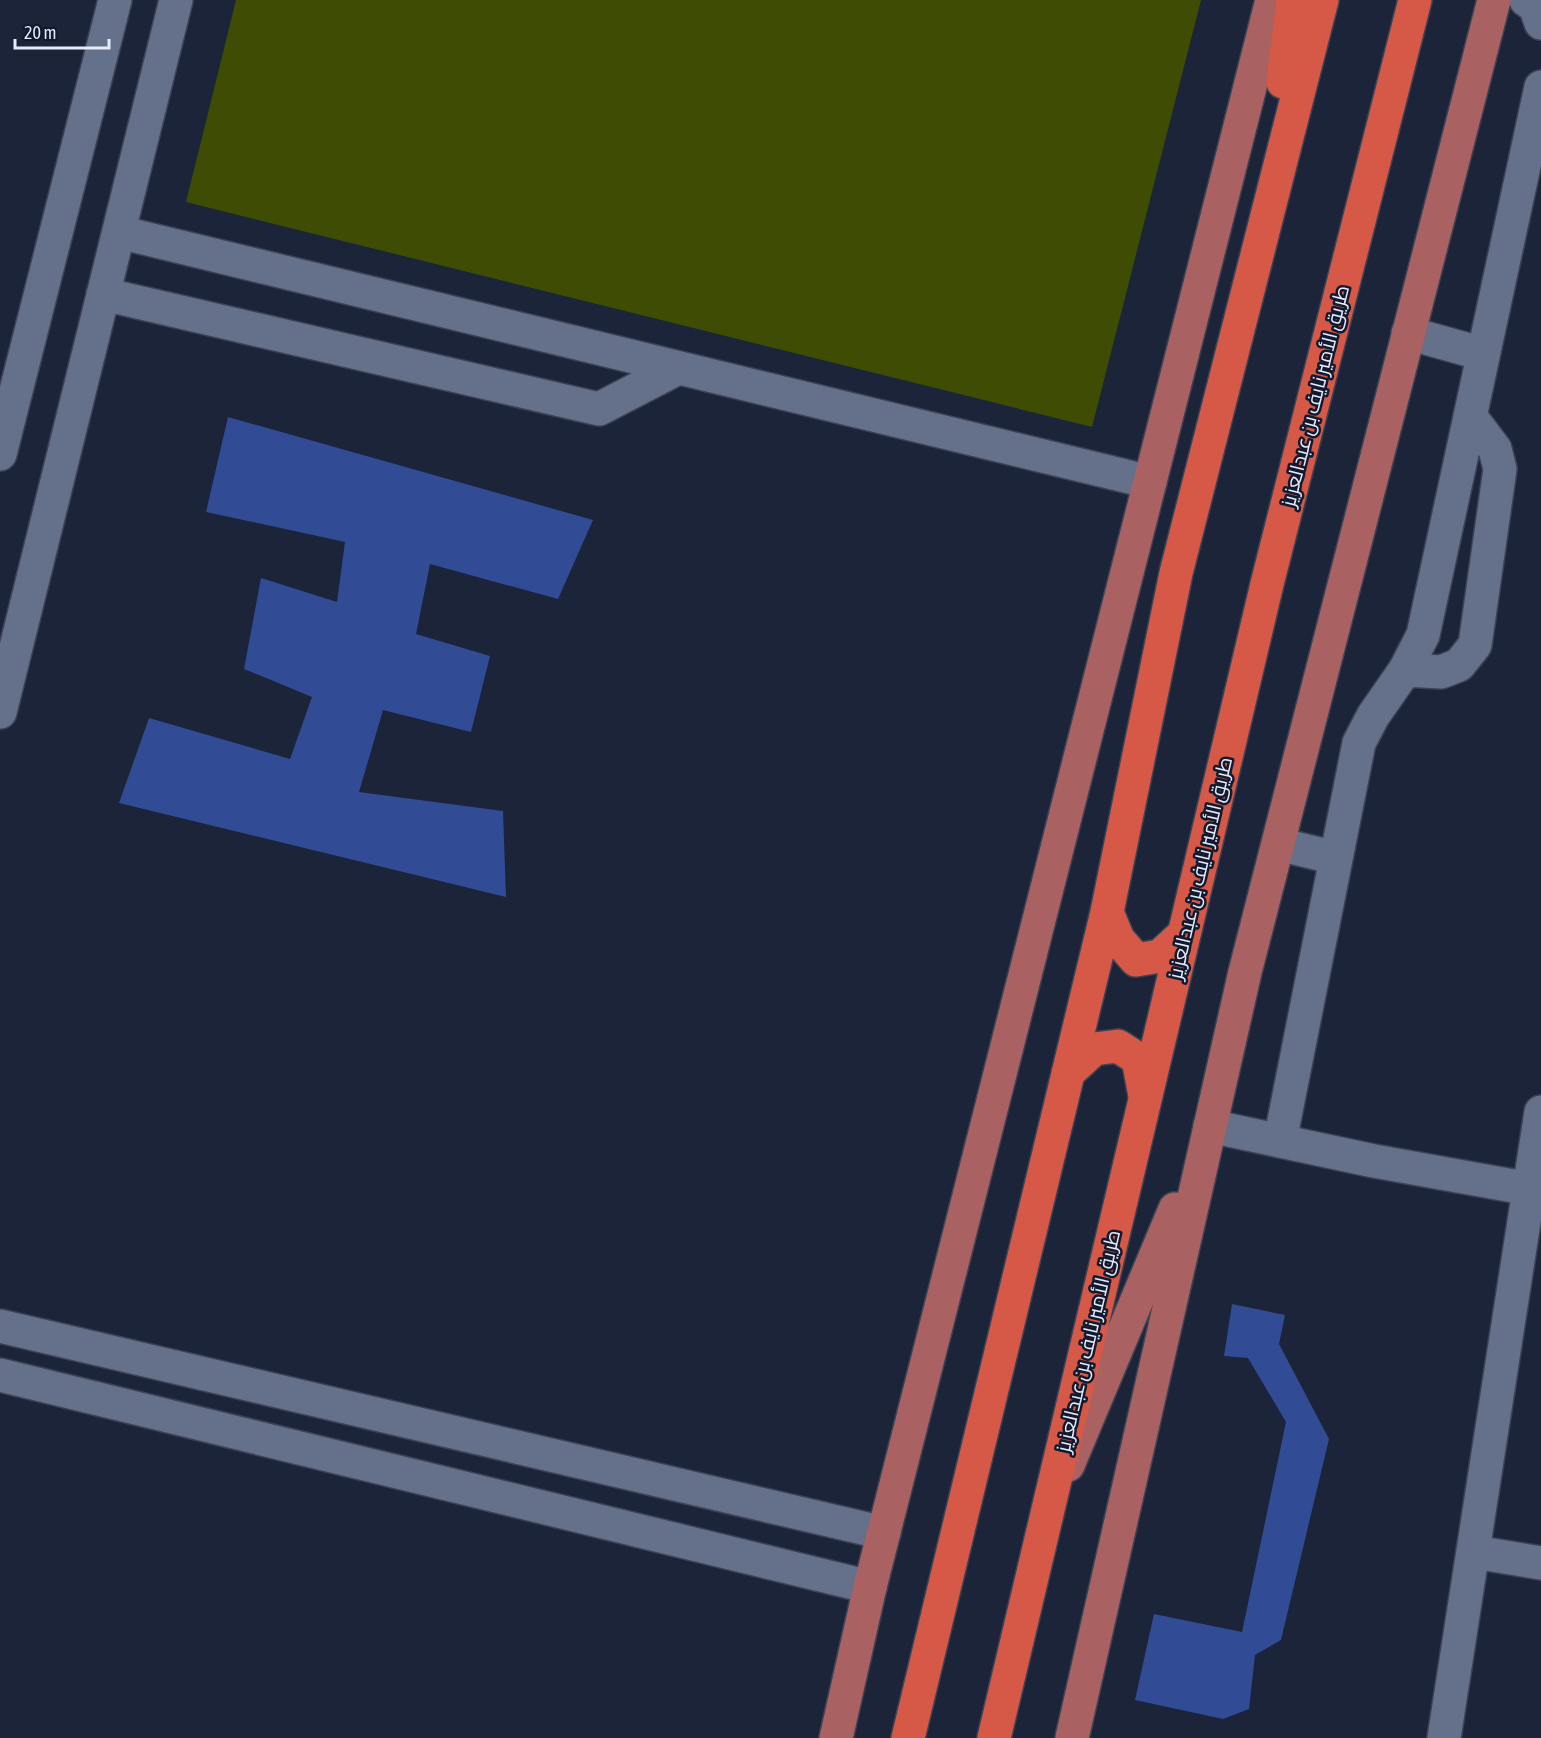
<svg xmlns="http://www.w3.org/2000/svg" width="1541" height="1738" viewBox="0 0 1541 1738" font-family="'Asap Condensed',Cairo,sans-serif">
<rect width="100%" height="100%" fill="#1b2439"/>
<path fill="#3e4d03" d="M236,0h965l-109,427 -906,-225z"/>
<path fill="#314b95" d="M228,417l365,103 -35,79 -128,-35 -14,70 74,22 -19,76 -88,-22 -24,82 144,19 3,86 -387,-94 30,-85 141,41 22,-62 -68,-28 17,-91 76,24 8,-60 -139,-30z
M1232,1304l53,11 -6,29 50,95 -48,201 -26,15 -6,54 -26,10 -88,-19 19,-86 88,18 44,-210 -38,-64 -24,-2z"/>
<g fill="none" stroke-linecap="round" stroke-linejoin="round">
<defs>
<path id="minor" d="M1526,0l9,6 6,17
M119,232l1031,250
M103,294l496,115 79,-41
M1408,333l75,21
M0,454l115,-454
M1405,670l36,2 18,-7 16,-20 25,-176 -5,-20 -25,-33
M0,712l176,-712
M1278,844l58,14
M1210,1126l164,35 167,30
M1280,1141l79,-398 14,-27 32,-46 18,-35 118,-548
M0,1326l884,207
M0,1375l870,212
M1474,1552l67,11
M1444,1738l97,-626"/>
<path id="major" d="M1068,1465l107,-256
M836,1738l34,-151 402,-1587
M1072,1738l173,-766 249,-972"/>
<path id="highway" d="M1283,82l10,-82
M1107,912l11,27 18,21 24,-4 24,-22
M1068,1073l26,-24 24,-3 20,13 7,37
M908,1738l199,-826 69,-339 146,-573
M994,1738l273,-1154 148,-584"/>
</defs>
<use href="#minor" stroke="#3c4254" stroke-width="36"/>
<use href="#major" stroke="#3c4254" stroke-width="36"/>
<use href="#highway" stroke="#3c4254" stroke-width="36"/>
<use href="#minor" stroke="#65708a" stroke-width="33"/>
<use href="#major" stroke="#a96261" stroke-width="33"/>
<use href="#highway" stroke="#d65846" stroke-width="33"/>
</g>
<g text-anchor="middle" stroke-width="5" stroke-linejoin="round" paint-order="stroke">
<g font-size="20" fill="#e5ebfa" stroke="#121a2f">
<text transform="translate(1315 396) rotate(-76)" y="7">طريق الأمير نايف بن عبدالعزيز</text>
<text transform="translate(1200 868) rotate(-77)" y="7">طريق الأمير نايف بن عبدالعزيز</text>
<text transform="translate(1088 1341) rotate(-77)" y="7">طريق الأمير نايف بن عبدالعزيز</text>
</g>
</g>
<path d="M15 39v9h94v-9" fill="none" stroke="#e5ebfa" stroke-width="3"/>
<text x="24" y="39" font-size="18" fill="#e5ebfa" stroke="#121a2f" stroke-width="4.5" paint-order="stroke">20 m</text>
</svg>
